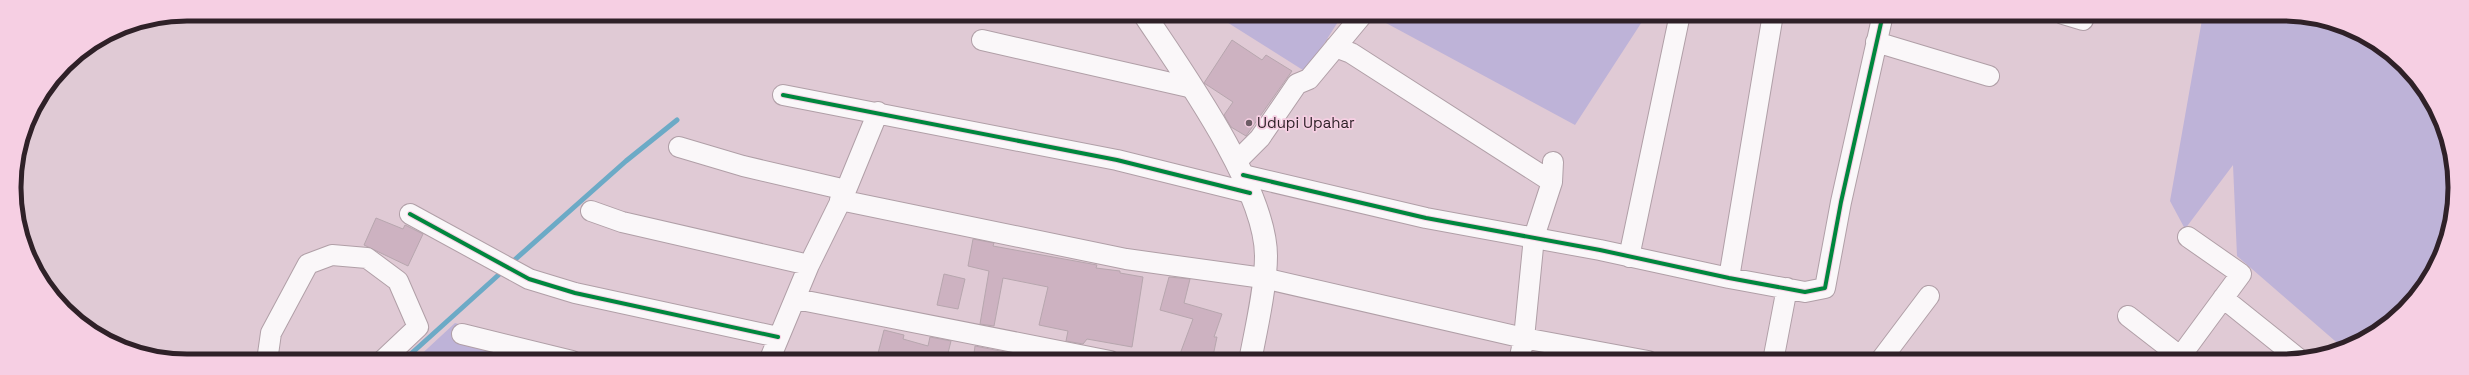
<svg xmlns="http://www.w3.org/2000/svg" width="2469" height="375" viewBox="0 0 2469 375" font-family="'Space Grotesk',sans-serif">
<rect width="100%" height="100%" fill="#e0cad5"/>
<path fill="#beb3d8" d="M1214,14h129l-37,58z
M1374,14h273l-72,111 -202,-109z
M2203,14h90l65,18 54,41 34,59 9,67 -13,55 -38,56 -46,33 -16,4 -105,-91 -4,-91 -48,64 -15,-28z
M455,323l137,35 -1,3h-177z"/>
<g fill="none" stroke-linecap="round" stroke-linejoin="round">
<path stroke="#6caac6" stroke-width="5" d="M510,264l116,-103 51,-41
M403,361l101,-91"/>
</g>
<path fill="#cdb2c1" stroke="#b7a6ae" d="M1232,40l30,20 4,-5 26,16 -46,65 -15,-9 -7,-12 9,-13 -29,-19z
M376,218l27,11 2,-4 18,9 -15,32 -44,-21z
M973,239l21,4 -1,3 104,19 -1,3 24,3v2l23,4 -11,70 -45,-8 -4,5 -17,-3 2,-10 -29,-6 9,-38 -45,-9 -9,48 -14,-2 9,-53 -21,-5z
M944,274l21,5 -7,30 -21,-4z
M1169,277l21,2 -6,24 38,11 -8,23h3l-5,24h-14l-18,-7 13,-35 -33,-9z
M884,330l20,5 -1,4 25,7 2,-9 21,4 -5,20h-70z
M975,346l50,10 -1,5h-51z"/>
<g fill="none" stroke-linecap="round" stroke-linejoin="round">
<defs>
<path id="minor" d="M2063,14l20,6
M982,40l211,48
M1876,42l113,34
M1335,47l16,6 201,129
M783,95l334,65 133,33
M679,147l64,19 103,24
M1236,162l24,-24 37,-54 12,-5 54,-65
M1243,175l183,43 174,32 129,28 76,14 20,-4 16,-86 42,-188
M840,200l286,59 137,19 261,60 124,23
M591,211l31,11 187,43
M410,214l119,65 46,14 203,44
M1629,257l51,-243
M1729,278l44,-264
M2223,298l76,61
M796,299l314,62
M2128,316l58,45
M462,334l110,27
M267,361l4,-28 37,-69 24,-9 35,3 31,23 20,46 -36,34
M769,361l40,-96 37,-75 32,-78
M1519,361l5,-23 10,-101 18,-55 1,-20
M1773,361l14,-73
M1880,361l49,-65
M2177,361l64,-87 -53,-37"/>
<path id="tertiary" d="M1144,14c38,57 122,174 122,242 0,30 -10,74 -16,105"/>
</defs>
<use href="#minor" stroke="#b09fa7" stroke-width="22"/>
<use href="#tertiary" stroke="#b09fa7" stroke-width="24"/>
<use href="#minor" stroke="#faf7f9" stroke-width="20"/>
<use href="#tertiary" stroke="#faf7f9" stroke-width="22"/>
<defs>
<path id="cycleway" d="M783,95l334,65 133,33
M1243,175l183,43 174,32 129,28 76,14 20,-4 16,-86 42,-188
M410,214l119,65 46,14 203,44"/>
</defs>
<use href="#cycleway" stroke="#f6cfe3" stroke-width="6"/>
<use href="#cycleway" stroke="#00873e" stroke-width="4"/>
</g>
<circle fill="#6d5c65" stroke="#f6cfe3" stroke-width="1.5" cx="1249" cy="123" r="4"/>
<g text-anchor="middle" stroke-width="3.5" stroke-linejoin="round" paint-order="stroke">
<g font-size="15" fill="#2f2128" stroke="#f6cfe3" text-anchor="start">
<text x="1257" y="128">Udupi Upahar</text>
</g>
</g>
<path d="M0 0H2469V375H0ZM187 21H2282A166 166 0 0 1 2448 187V188A166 166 0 0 1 2282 354H187A166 166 0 0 1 21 188V187A166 166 0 0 1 187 21Z" fill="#f6cfe3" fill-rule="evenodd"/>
<path fill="none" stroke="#2f2128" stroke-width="5" d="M187 21H2282A166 166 0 0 1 2448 187V188A166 166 0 0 1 2282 354H187A166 166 0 0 1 21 188V187A166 166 0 0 1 187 21Z"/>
</svg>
